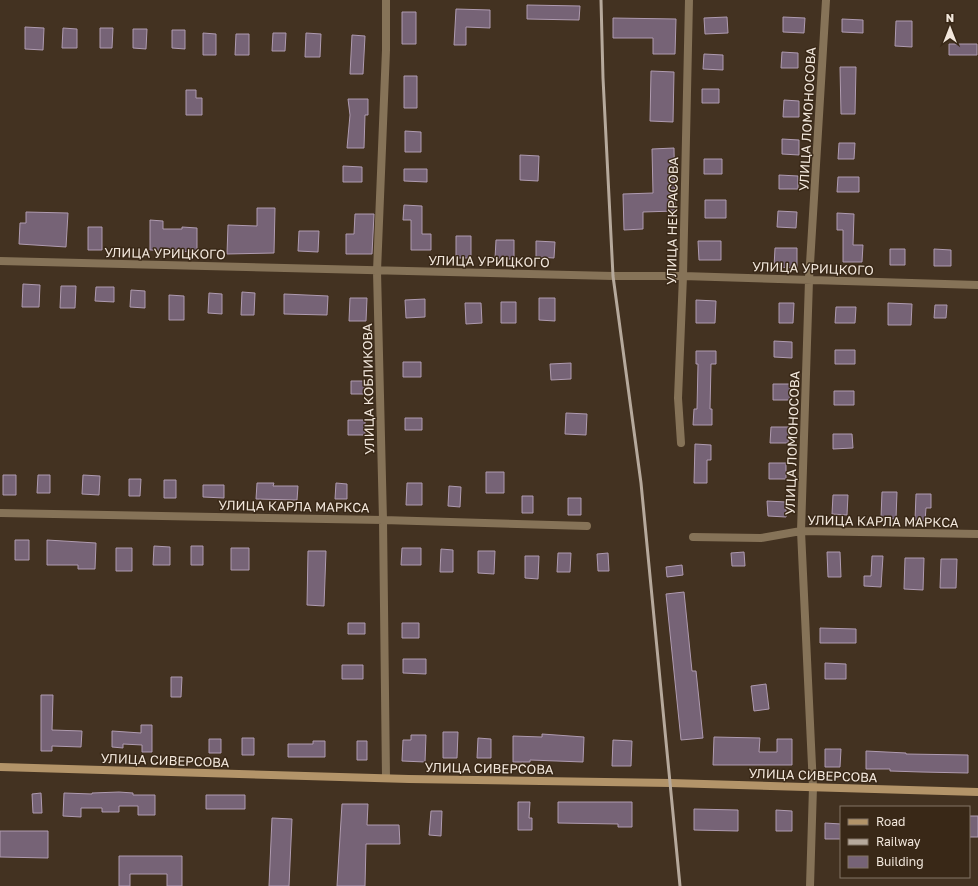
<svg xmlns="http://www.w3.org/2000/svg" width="978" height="886" viewBox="0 0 978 886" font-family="'Golos Text',sans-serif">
<rect width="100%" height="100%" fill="#433221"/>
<path fill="#766376" stroke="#af9bb0" d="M527,5l53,1 -1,14 -52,-1z
M456,9l34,1v18l-24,-1v18h-12z
M402,12h14v32h-14z
M727,17l1,16 -23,1 -1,-16z
M783,17l22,1 -1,15 -21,-1z
M613,18l63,1 -1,35h-22v-16h-40z
M842,19l21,1v13l-21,-1z
M896,21h16v26l-17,-1z
M25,27l19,1 -1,22 -18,-1z
M63,28l14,1v19h-15z
M100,28h13l-1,20h-12z
M133,29h14l-1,20 -13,-1z
M172,30h13v19l-13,-1z
M203,33l13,1v21h-13z
M273,33h13l-1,18h-13z
M306,33l15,1 -1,23h-15z
M236,34h13v21h-14z
M352,35l13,1 -2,38h-13z
M949,44h28v11h-28z
M782,52l16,1v15h-17z
M704,54l19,1v15l-20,-1z
M840,67h16l-1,47h-14z
M651,71l23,1 -1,50 -23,-1z
M404,76h13v32h-13z
M702,89h17v14h-17z
M186,90h10v8h6v17h-16z
M348,99h20v16h-3l-1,33h-17l3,-33z
M784,100l15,1v16h-16z
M405,131l16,1v20h-16z
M782,139l17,1v15l-17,-1z
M839,143h16l-1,16h-16z
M674,148l1,63 -32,1v17l-19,1 -1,-36 30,-1 -1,-44z
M520,155l19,1 -1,25 -18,-1z
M704,159h18v15h-18z
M343,166l19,1v15h-19z
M404,169h23v13l-23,-1z
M779,175l19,1v13h-19z
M838,177h21v15h-22z
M705,200h21v18h-21z
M404,205l18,1v28h9v16h-20v-30h-8z
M257,208h18l-1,45 -47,1 1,-29 29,1z
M778,211l19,1 -1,16 -19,-1z
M26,212l42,1 -2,34 -47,-3 1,-21h6z
M837,213l17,1 -1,31h10l-1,17h-19v-32h-6z
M355,214h19l-2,40h-26v-20h8z
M150,220l13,1v8h19v-2l15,1v24l-47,-2z
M88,227h14v23h-14z
M299,231h20l-1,21 -20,-1z
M456,236h15v22h-15z
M496,240h18v19h-19z
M536,241l19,1 -1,16 -18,-1z
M698,241h23v19h-22z
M775,248h22v20l-23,-1z
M890,249h15v16h-15z
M934,249l17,1v16h-17z
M23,284l17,1 -1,22h-17z
M61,286h15l-1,22h-15z
M96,287h18v15l-19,-1z
M131,290l14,1v17l-15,-1z
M242,292l13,1 -1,22h-13z
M209,293l13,1v20l-14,-1z
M284,294l44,2 -1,19 -43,-1z
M169,295l15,1v24h-15z
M350,298h17l-1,23h-17z
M539,298h16v23l-16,-1z
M425,299v18l-19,1 -1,-18z
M696,300l20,1 -1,22h-19z
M501,302h15v21h-15z
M465,303h16l1,20 -16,1z
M779,303h15l-1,20h-14z
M888,303l24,1 -1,21h-23z
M935,305h12l-1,13h-12z
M836,307h20l-1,16h-20z
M774,341l18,1v16l-18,-1z
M835,350h20v14h-20z
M696,351h20v13h-5l-1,45h2v16h-19l1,-16h3l1,-45h-2z
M403,362h18v15h-18z
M571,363v16l-20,1 -1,-16z
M351,381h14v13h-14z
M773,384h17v16h-17z
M834,391h20v14h-20z
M566,413l21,1 -1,21 -21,-1z
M405,418h17v12h-17z
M348,420h17v15h-17z
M771,427h18l-1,16h-18z
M833,434h19l1,14 -20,1z
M695,444l16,1v15h-4v23h-13z
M769,463h17v16h-17z
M486,472h18v21h-18z
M3,475h13v20h-13z
M38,475h12v18h-13z
M83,475l17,1 -1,19 -17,-1z
M129,479h12l-1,17h-11z
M164,480h12v18h-12z
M257,483h17l-1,3h25l-1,14 -41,-1z
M336,483l11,1v15h-12z
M407,483h15v22h-16z
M203,485h21v13l-21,-1z
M449,486l12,1 -1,20 -12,-1z
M882,492h15l-1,27 -15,-1z
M916,494h15v14h-5l-1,13 -10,-1z
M833,495h15l-1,20 -15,-1z
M522,496h11v17h-11z
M568,498h13v17h-13z
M767,501l19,1v15l-18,-1z
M15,540h14v20h-14z
M47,540l49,3 -1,26h-17v-4h-31z
M154,546l16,1v18h-17z
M191,546h12v19h-12z
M116,548h16v23h-16z
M231,548h18v22h-18z
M402,548h19v17h-20z
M441,549l12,1v22h-13z
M308,551h18l-2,55 -17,-1z
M478,551h17l-1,23 -16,-1z
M744,552l1,14h-13l-1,-13z
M827,552h13l1,25h-13z
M558,553h13l-1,19h-13z
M608,553l1,18h-11l-1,-17z
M525,556h14l-1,23 -13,-1z
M872,556h11l-2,31 -17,-1v-10h7z
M905,558h19l-1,32 -19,-1z
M941,559h16l-1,29h-16z
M682,565l1,10 -16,2 -1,-10z
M684,592l8,79h4l7,67 -22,2 -15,-146z
M348,623h17v11h-17z
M402,623h17v15h-17z
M820,628l36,1v14h-36z
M403,659h23v15l-23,-1z
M825,663l21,1v15h-21z
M342,665h21v14h-21z
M171,677h11l-1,20h-10z
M766,684l3,25 -15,2 -3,-25z
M41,695h12l-1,35 30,1 -1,16 -29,-1v5h-11z
M141,725h11v27h-10v-7l-19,-1v4l-11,-1v-16l29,2z
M443,732h15l-1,26h-14z
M542,734l42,3 -1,25 -53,-2v2h-17v-26l29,1z
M411,735h15l-1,27 -23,-1 1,-21h8z
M714,737l46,1 -1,14h18v-13h15v26h-79z
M242,738h12v17h-12z
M478,738l13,1v19h-14z
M209,739h12v14h-12z
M613,740l19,1 -1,25h-19z
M313,741h12v16h-37v-13h25z
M357,741h10v19h-10z
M825,749h16l-1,18h-15z
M866,751l40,2v1l62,1v18l-47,-1 -31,-1v-2h-24z
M119,792l14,1v2h22v20h-17v-9h-19v6h-17v-4h-21v9l-18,-1 1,-23 28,1v-1z
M41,793l1,20h-9l-1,-19z
M206,795h39v14h-39z
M518,802h12l-1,16h3v12h-14z
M558,802h74v25h-14v-3l-60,-1z
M342,804h26l-1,21h32l1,19h-34l-1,42h-28z
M694,809l44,1v21l-44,-1z
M776,810l16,1v20h-16z
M431,811h11l-1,25 -12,-1z
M969,816h9v21h-9z
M272,818l20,1 -3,67h-20z
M825,823l16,1v15h-16z
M0,831h48v27l-48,-1z
M119,856h63v30h-15v-12h-37v12h-11z"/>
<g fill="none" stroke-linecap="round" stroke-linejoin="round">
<path stroke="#867358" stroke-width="8" d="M0,261l613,15h70l295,9
M681,443l-3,-45 5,-122 6,-276
M0,513l383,7 204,6
M693,537l68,1 40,-7 177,3
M386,778l-3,-258 -6,-249 9,-221v-50
M810,886l3,-99 -12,-256 8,-251 17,-280"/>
<path stroke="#b39469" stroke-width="8" d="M0,767l409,12 261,4 308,9"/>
<path stroke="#b6a99c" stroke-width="3" d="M601,0l2,78 10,198 28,207 39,403"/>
</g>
<g text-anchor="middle" stroke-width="3" stroke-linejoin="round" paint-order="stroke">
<g font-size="13" fill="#f2e7dc" stroke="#392817">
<text transform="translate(807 119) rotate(-87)" y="5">УЛИЦА ЛОМОНОСОВА</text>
<text transform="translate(672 221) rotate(-89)" y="5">УЛИЦА НЕКРАСОВА</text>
<text transform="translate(165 253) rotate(1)" y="5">УЛИЦА УРИЦКОГО</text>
<text transform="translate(489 261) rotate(1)" y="5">УЛИЦА УРИЦКОГО</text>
<text transform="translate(813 268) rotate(2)" y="5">УЛИЦА УРИЦКОГО</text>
<text transform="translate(368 389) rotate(-91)" y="5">УЛИЦА КОБЛИКОВА</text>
<text transform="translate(792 443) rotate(-88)" y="5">УЛИЦА ЛОМОНОСОВА</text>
<text transform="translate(294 506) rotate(1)" y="5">УЛИЦА КАРЛА МАРКСА</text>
<text transform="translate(883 521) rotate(1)" y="5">УЛИЦА КАРЛА МАРКСА</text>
<text transform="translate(165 760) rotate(2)" y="5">УЛИЦА СИВЕРСОВА</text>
<text transform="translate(489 768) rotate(1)" y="5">УЛИЦА СИВЕРСОВА</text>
<text transform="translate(813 775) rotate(2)" y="5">УЛИЦА СИВЕРСОВА</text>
</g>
</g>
<rect x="840" y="806" width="130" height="72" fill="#392817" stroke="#837466"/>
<rect x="848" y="819" width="20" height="6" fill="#b39469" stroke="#837466"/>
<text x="876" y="826" font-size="12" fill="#f2e7dc">Road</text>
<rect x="848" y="839" width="20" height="6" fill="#b6a99c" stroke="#837466"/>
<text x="876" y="846" font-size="12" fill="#f2e7dc">Railway</text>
<rect x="848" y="856" width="20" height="12" fill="#766376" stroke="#837466"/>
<text x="876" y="866" font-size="12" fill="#f2e7dc">Building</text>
<g transform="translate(950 28)" stroke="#392817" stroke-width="3" paint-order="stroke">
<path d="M0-3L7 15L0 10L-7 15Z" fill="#f2e7dc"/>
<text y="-6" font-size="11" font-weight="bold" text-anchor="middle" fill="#f2e7dc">N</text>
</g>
</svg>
